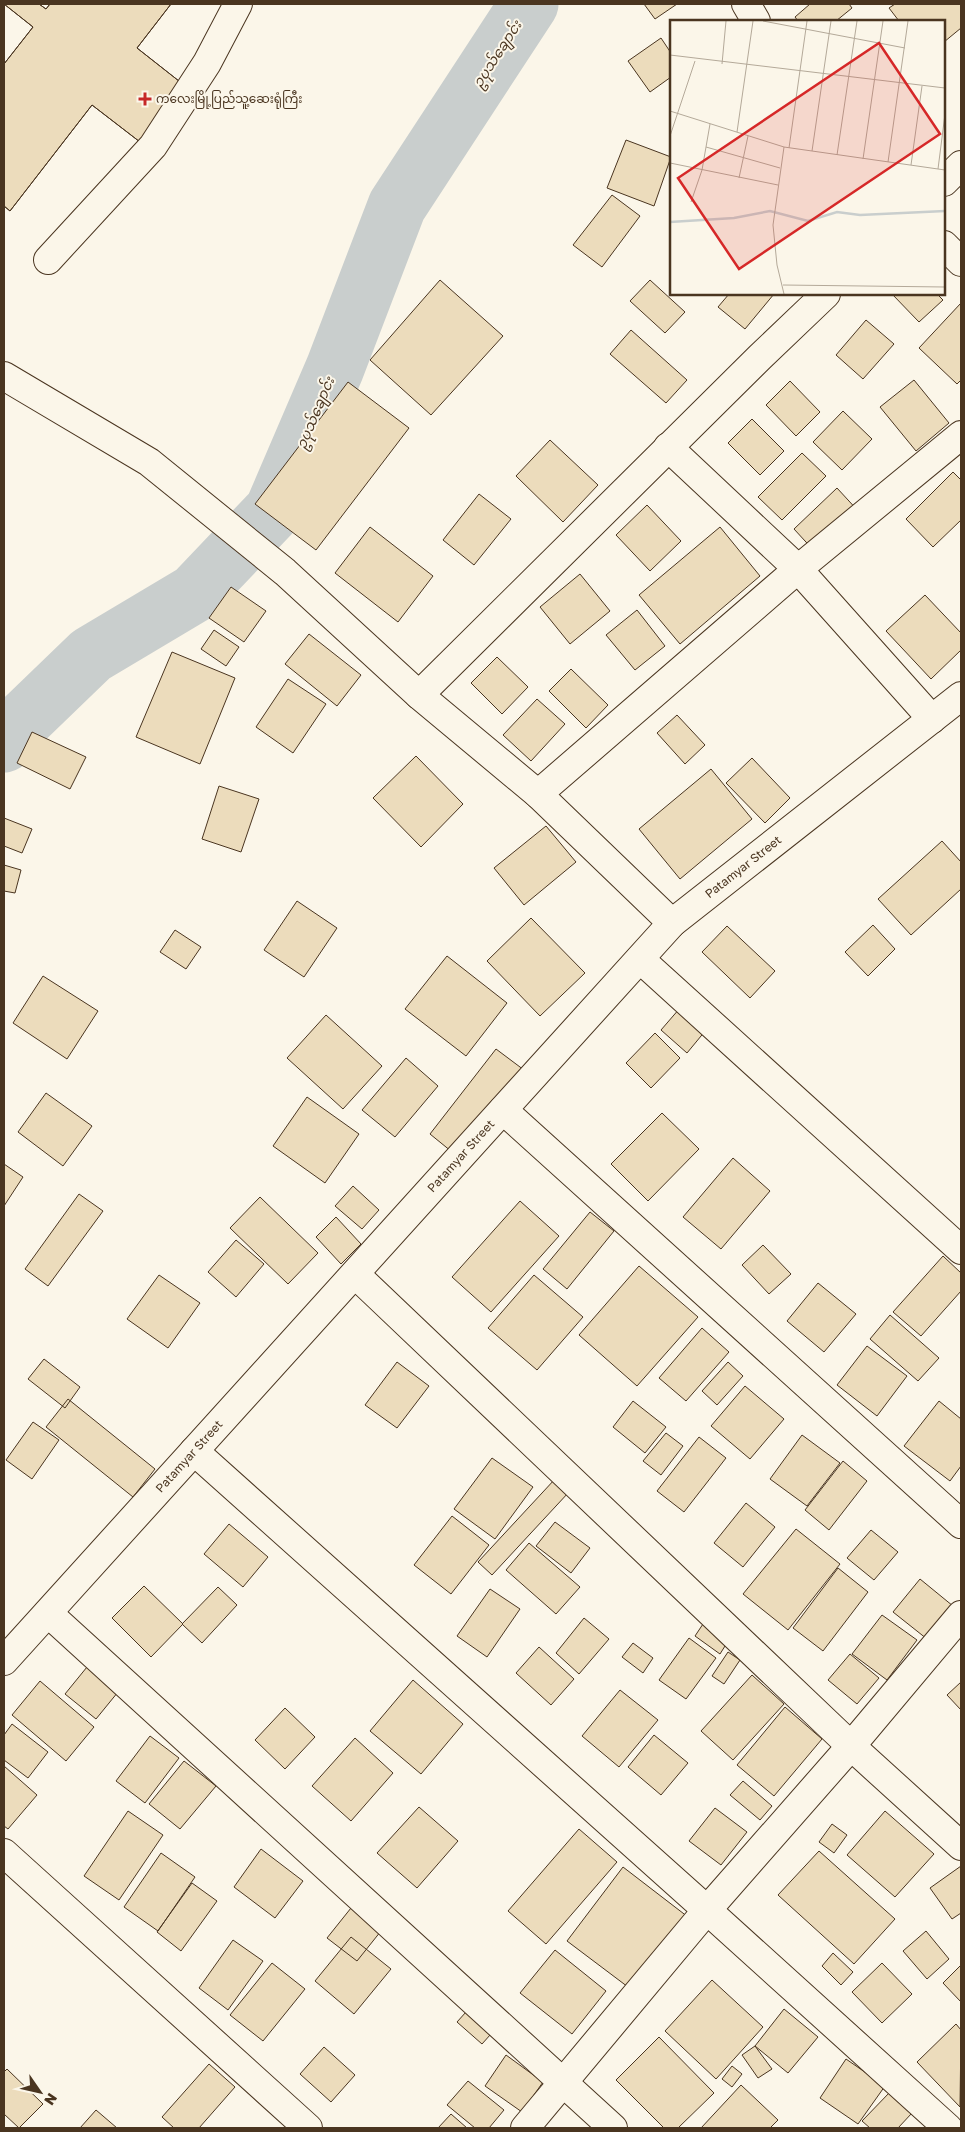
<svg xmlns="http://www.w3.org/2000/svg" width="965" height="2132" viewBox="0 0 965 2132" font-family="'Golos Text','Noto Sans Myanmar',sans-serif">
<rect width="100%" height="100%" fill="#fbf6e9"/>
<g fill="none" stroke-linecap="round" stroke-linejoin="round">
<path stroke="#c9cecd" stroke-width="59" d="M4,743l1,-5 86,-83 104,-62 79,-83 61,-142 62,-162 132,-202"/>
</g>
<path fill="#ecdcbc" stroke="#4a3520" d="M4,4h35l7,5 4,-5h121l-34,44 47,37 -44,57 -48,-37 -82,106 -6,-5v-142l29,-37z
M4,4h35l7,5 4,-5h121l-34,44 47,37 -44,57 -48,-37 -82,106 -6,-5v-142l29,-37z
M644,4h33l-22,15z
M810,4h39l3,4 -16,13h-38l-3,-4z
M895,4h66v24l-17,14v-21h-45l-10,-13z
M661,38l10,15v24l-21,15 -22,-31z
M626,140l45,17 -17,49 -47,-18z
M612,195l28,21 -38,51 -29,-22z
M440,280l63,56 -72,79 -61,-55z
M650,280l35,32 -20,21 -35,-32z
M729,294h45l-29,35 -27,-22z
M892,294h45l6,6 -24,22z
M961,303v77l-4,4 -38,-36z
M866,320l28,24 -31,35 -27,-24z
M631,330l56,50 -21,23 -56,-49z
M914,380l35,43 -33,28 -36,-44z
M790,381l30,31 -24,24 -30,-31z
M348,382l61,46 -93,122 -61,-46z
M843,411l29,28 -30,31 -29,-28z
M752,419l32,32 -24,24 -32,-32z
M550,440l48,45 -35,37 -47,-46z
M802,453l24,23 -44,44 -24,-23z
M953,472l8,8v40l-28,27 -27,-28z
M837,488l23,25 -43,41 -23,-25z
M479,494l32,25 -37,46 -31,-25z
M647,505l34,36 -31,30 -34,-36z
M370,527l63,49 -35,46 -63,-49z
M720,527l40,49 -80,68 -41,-49z
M580,574l30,37 -40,33 -30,-37z
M231,587l35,24 -22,31 -35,-24z
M925,595l36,38v17l-30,29 -45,-48z
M637,610l28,36 -30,24 -29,-35z
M214,630l25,17 -13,19 -25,-17z
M309,634l52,41 -24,31 -52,-42z
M172,652l63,26 -35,86 -64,-27z
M497,657l31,30 -26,27 -31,-31z
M571,669l37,36 -22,23 -37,-37z
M288,679l38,25 -33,49 -37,-26z
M537,699l28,25 -34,37 -28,-26z
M677,715l28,30 -20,19 -28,-31z
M32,732l54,25 -16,32 -53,-26z
M416,756l47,48 -42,43 -48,-49z
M752,758l38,40 -25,25 -39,-40z
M711,769l41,50 -72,60 -41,-50z
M219,786l40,13 -18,53 -39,-13z
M4,818l28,11 -10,24 -18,-7z
M546,826l30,36 -52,43 -30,-37z
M942,841l19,21v27l-50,46 -33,-36z
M4,865l17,5 -6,23 -11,-2z
M297,901l40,27 -33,49 -40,-27z
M531,918l54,55 -45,43 -53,-55z
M873,925l22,24 -27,27 -23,-24z
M727,926l48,45 -25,27 -48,-46z
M175,930l26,17 -15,22 -26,-17z
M447,956l60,47 -41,53 -61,-47z
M43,976l55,35 -31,48 -54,-36z
M680,1008l26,22 -19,23 -26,-23z
M326,1015l56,51 -39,43 -56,-51z
M655,1033l25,25 -29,30 -25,-25z
M496,1049l28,21 -67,86 -27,-22z
M406,1058l32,28 -43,51 -33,-27z
M46,1093l46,33 -29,40 -45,-34z
M307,1097l52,37 -34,49 -52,-37z
M662,1113l37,36 -51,52 -37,-37z
M733,1158l37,33 -49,58 -38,-32z
M4,1164l19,13 -19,29z
M353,1186l26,24 -17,19 -27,-23z
M79,1194l24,17 -55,75 -23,-17z
M260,1197l58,56 -30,31 -58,-56z
M520,1201l39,35 -68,76 -39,-35z
M590,1212l24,19 -47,58 -24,-20z
M336,1217l25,27 -20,20 -25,-27z
M236,1240l28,24 -28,33 -28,-25z
M763,1245l28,29 -22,20 -27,-29z
M943,1256l18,17v18l-40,45 -28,-24z
M639,1266l59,51 -61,69 -58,-51z
M159,1275l41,28 -32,45 -41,-29z
M534,1275l49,42 -46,53 -49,-42z
M818,1283l38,31 -32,38 -37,-31z
M890,1315l49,43 -21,23 -48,-42z
M702,1328l27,24 -43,49 -27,-23z
M867,1346l40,30 -30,40 -40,-31z
M44,1359l36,28 -15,21 -37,-29z
M397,1362l32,24 -32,42 -32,-23z
M728,1362l15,14 -26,29 -15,-14z
M745,1386l39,33 -34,40 -39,-33z
M68,1399l87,70 -22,28 -87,-70z
M633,1401l33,26 -21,26 -32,-26z
M939,1401l22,18v47l-11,15 -46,-35z
M33,1422l26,18 -27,39 -26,-19z
M666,1433l17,13 -22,29 -18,-14z
M802,1435l38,28 -33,43 -37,-27z
M699,1437l27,21 -42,54 -27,-21z
M492,1458l41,29 -38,52 -41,-30z
M843,1461l24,20 -38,49 -24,-20z
M555,1479l14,13 -77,83 -14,-13z
M746,1503l29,24 -32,40 -29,-24z
M452,1516l37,29 -38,49 -37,-29z
M555,1522l35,26 -19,25 -35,-27z
M229,1524l39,33 -25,30 -39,-33z
M796,1529l44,35 -52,66 -45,-36z
M871,1530l27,22 -24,28 -27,-22z
M529,1543l51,44 -24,27 -50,-44z
M838,1568l30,24 -45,59 -30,-23z
M920,1579l33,27 -26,33 -34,-27z
M144,1586l39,38 -32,33 -39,-39z
M218,1587l19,18 -35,38 -20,-19z
M490,1589l30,20 -33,48 -30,-21z
M882,1615l35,25 -30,40 -35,-26z
M584,1618l25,21 -30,35 -23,-21z
M705,1621l25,17 -10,16 -25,-18z
M689,1638l27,20 -30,41 -27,-19z
M633,1643l20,15 -10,15 -21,-16z
M539,1647l35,32 -23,26 -35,-32z
M728,1652l12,8 -16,24 -12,-8z
M850,1654l29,24 -22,26 -29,-24z
M87,1667l31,25 -22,27 -31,-25z
M752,1675l32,29 -51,56 -32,-29z
M413,1680l50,44 -42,50 -51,-43z
M40,1681l54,46 -28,34 -54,-46z
M961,1682v28l-14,-15z
M620,1690l38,30 -39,47 -37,-31z
M785,1707l37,32 -48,57 -37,-31z
M285,1708l30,29 -30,32 -30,-29z
M12,1724l36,28 -20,26 -24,-18v-25z
M654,1735l34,28 -27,32 -33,-28z
M150,1736l29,22 -34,45 -29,-22z
M355,1738l38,35 -42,48 -39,-35z
M184,1761l32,25 -36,43 -31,-25z
M4,1766l33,29 -29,34 -4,-3z
M743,1781l29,25 -12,14 -30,-25z
M419,1807l39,34 -41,47 -40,-35z
M715,1808l32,24 -26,33 -32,-24z
M128,1811l35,24 -44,65 -35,-24z
M885,1811l49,43 -39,43 -48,-42z
M832,1824l15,11 -13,18 -15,-11z
M579,1829l38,33 -71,82 -38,-33z
M261,1849l42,32 -28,37 -41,-31z
M819,1851l76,68 -41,45 -76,-69z
M161,1853l34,24 -37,54 -34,-24z
M961,1866v47l-9,6 -22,-31z
M623,1867l65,50 -56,73 -65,-49z
M192,1883l25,18 -36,50 -24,-19z
M355,1903l30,23 -28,35 -30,-23z
M926,1931l23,28 -22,20 -24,-28z
M351,1937l40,32 -37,45 -39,-33z
M233,1940l30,21 -35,49 -29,-22z
M555,1950l51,41 -34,43 -52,-41z
M833,1953l20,19 -12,13 -19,-19z
M272,1963l33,26 -42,52 -33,-26z
M882,1963l30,31 -30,29 -30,-31z
M961,1965v37l-18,-19z
M712,1980l51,47 -47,52 -51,-48z
M475,2002l24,23 -17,19 -25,-22z
M784,2009l34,28 -30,36 -33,-27z
M956,2024l5,6 -1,77 -43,-45z
M659,2037l55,56 -36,35h-14l-48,-48z
M755,2046l17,23 -14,9 -16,-23z
M324,2047l31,28 -24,27 -31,-28z
M506,2055l37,27 -21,30 -37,-26z
M846,2059l39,27 -27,38 -38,-26z
M209,2064l26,23 -36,41h-25l-12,-11z
M732,2066l10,8 -10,13 -10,-8z
M7,2069l36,35 -24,24 -15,-14v-42z
M468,2081l36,29 -15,18h-14l-28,-23z
M741,2085l37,35 -8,8h-69z
M890,2092l22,21 -14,15h-28l-8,-7z
M96,2110l21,18h-37z
M451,2114l16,14h-29z"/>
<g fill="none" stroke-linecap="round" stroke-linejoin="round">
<defs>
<g id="minor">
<path d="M746,4l10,17"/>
<path d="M944,182l17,-17"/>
<path d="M944,245l17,17"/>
<path d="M48,260l105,-114 54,-83 31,-59"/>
<path d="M4,376l145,86 136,110 134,123 119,99 134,129"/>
<path d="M668,447l130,122 134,150"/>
<path d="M419,695l341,-338 66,-63"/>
<path d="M538,794l260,-225 163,-134"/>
<path d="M640,959l321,291"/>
<path d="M503,1110l458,414"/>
<path d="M355,1274l496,472 110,100"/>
<path d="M194,1451l513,459 241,218"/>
<path d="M48,1613l565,515"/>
<path id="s1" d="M4,1661l668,-738 289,-227"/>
<path d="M4,1853l304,275"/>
<path d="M525,2128l182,-218 144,-164 110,-131"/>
</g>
</defs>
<use href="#minor" stroke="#4a3520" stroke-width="30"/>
<use href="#minor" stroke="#fbf6e9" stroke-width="28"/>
</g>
<path fill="#c62828" stroke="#fbf6e9" stroke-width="2" d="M142.5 91.5h5v5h5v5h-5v5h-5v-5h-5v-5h5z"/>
<g text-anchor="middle" stroke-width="4" stroke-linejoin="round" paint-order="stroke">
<g font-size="12" fill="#4a3520" stroke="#fbf6e9" text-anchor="start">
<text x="156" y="103">ကလေးမြို့ပြည်သူ့ဆေးရုံကြီး</text>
</g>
<g font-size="12" fill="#4a3520" stroke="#fbf6e9">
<text dy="4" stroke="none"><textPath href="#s1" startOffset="1086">Patamyar Street</textPath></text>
<text dy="4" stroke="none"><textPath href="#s1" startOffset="681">Patamyar Street</textPath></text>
<text dy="4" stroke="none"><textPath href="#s1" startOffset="276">Patamyar Street</textPath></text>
</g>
<g font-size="14" font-style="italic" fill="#4a3520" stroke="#fbf6e9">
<text transform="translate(497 54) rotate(-57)" y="5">ဥပုသ်ချောင်း</text>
<text transform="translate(315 413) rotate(-67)" y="5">ဥပုသ်ချောင်း</text>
</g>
</g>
<g transform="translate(670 20)">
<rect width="275" height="275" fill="#fbf6e9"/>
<path fill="none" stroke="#c9cecd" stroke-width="2.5" d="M0,202l64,-4 36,-7 38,10 29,-9 23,3 85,-4"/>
<path fill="none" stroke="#b4a999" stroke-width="1" d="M93,1l142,27M0,35l275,33M52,44l4,-43M0,91l114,36 161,23M67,112l16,-111M0,116l25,-75M36,127l74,21M114,127l-11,78 4,40 7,29M119,128l18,-127M142,131l19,-130M167,135l20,-134M193,139l20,-138M218,142l20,-141M0,143l108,22M241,145l11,-79M268,149l7,-55M69,158l9,-42M275,160v51M21,182l11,-32 8,-46M113,265l162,2"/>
<path fill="#d62828" fill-opacity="0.15" stroke="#d62828" stroke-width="2.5" d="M209,23l61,91 -201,135 -61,-91z"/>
<rect width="275" height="275" fill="none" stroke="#4a3520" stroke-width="2.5"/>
</g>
<rect width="965" height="2132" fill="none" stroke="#4a3520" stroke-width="10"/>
<g transform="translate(40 2092) rotate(124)" stroke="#fbf6e9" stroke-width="4" paint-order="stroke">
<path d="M0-4L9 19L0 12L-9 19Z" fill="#4a3520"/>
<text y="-8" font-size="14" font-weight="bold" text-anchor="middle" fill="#4a3520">N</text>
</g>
</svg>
